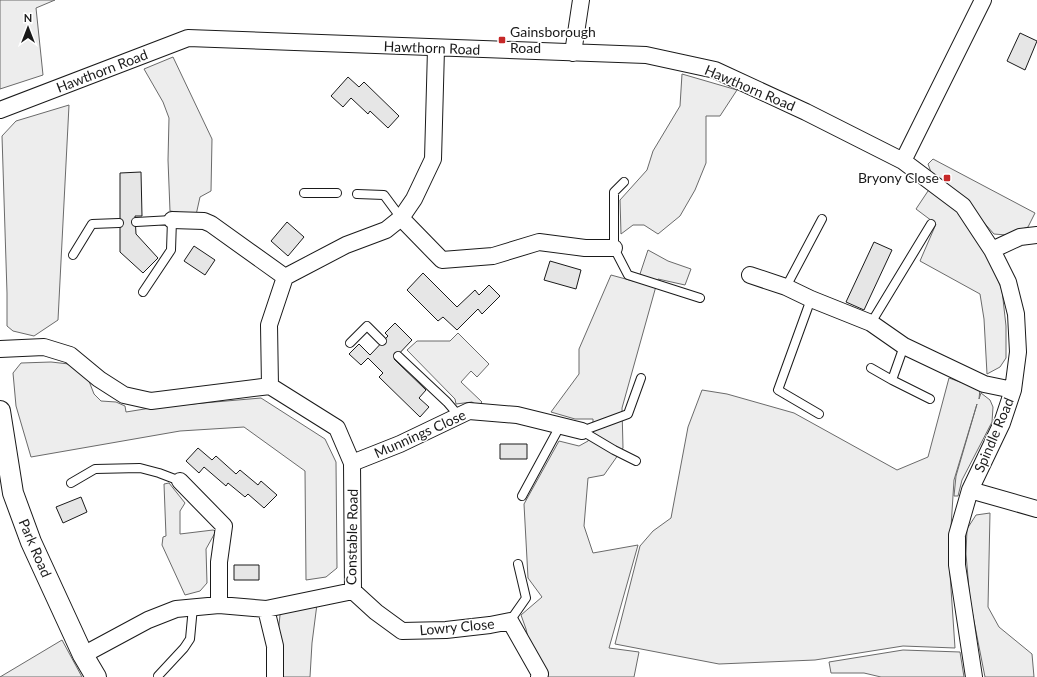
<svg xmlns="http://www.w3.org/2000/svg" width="1037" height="677" viewBox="0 0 1037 677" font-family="Lato,sans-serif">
<rect width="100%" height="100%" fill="#fff"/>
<path fill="#ededed" stroke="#6a6a6a" d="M0,0h55l-19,8 7,67 -43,14z
M173,57l39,82 -1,52 -11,6 -4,18 -26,-4 -2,-51 1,-42 -6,-16 -19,-33z
M682,74l55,16 -17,26h-14v47l-11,27 -15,26 -22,18 -14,-9h-11l-12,9 -1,-34 27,-30 6,-19 27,-45z
M69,105l-11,215 -24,16 -21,-5 -6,-5v-33l-5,-157 14,-15z
M933,159l102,54 -7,14 -22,8 -12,-1 -30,-34 -33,-28 -3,-8z
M932,188l28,24 24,34 18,44 4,36v32l-6,9 -13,7 -3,-55 -4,-25 -60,-33 16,-37 -20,-15 12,-18z
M648,250l20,11 23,8 -6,16 -27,-6 -36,129 1,40 -19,27 -16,3 -4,48 9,27 45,-8 -29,103 30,4 -5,25h-97l-11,-48 -5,-14 21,-18 -14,-19 -4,-74 35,-63 20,5 9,-5 5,-8v-14h-18l-24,-7 28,-38v-25l32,-74 22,6 7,-7z
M458,333l31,31 -12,13 -6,-6 -10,11 21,20 -4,4 -6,-4 -16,2 -1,-5 -48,-49 10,-9h33z
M51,362l18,2 18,12 7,18 7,7 15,1 9,4 1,6 31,-5 104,-9 64,41 11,23 1,106 -11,9 -20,3 -1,-109 -61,-44 -64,4 -149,26 -15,-51 -3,-33 8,-10z
M949,378l31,11 -1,10 2,-6 9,7 3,7 -1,15 -30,58 -4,16h-4l2,-20 21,-72 -23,76 -5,79 6,89 -52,-2 -88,14 -96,4 -104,-20 25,-98 13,-15 18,-13 17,-91 14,-37 25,4 67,19 103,57 31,-13z
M169,483l16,20 -5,8v23l33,-4 3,1 -10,18 1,34 -7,8 -15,4 -23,-50 1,-8 3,-1 -2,-52z
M990,513l-2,94 11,20 33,27 2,23h-49l-15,-76 -4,-47 1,-25 9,-14z
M317,604l-5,39 -2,34h-27l-5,-42 2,-20 5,-5z
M62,640l20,37h-82z
M903,650l57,2 4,25h-83l-17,-4h-33l-2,-11z"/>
<path fill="#e6e6e6" stroke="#1a1a1a" d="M1020,33l17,8 -12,29 -18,-9z
M348,77l11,10 5,-5 35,34 -11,12 -18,-17 -2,3 -17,-16 -8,9 -12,-11z
M141,172l1,44h-7l1,18 22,24 -15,15 -23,-21v-79z
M287,222l17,15 -16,19 -17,-15z
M874,242l18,8 -28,60 -18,-8z
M194,246l21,14 -10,15 -21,-14z
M550,261l31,9 -5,19 -32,-9z
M423,273l34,34 18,-17 4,5 10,-10 11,11 -18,18 -4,-5 -21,21 -14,-13 -5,4 -31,-31z
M395,323l17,17 -18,19 32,31 -7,8 10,9 -9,10 -41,-40 4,-4 -15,-15 -7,7 -12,-11 10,-10 11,11 18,-19 -3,-3z
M500,444h27v15h-27z
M198,448l14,12 4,-4 20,18 4,-4 18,15 3,-4 16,14 -13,13 -16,-14 -3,3 -17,-14 -2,3 -22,-19 -5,6 -13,-12z
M81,497l6,15 -24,11 -7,-16z
M234,565h25v15h-25z"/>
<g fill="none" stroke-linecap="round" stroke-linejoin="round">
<defs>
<path id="service" d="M624,182l-10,10v56l14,27 72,23
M304,193h33
M357,194l27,1 17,23
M136,222l36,-2 -1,30 -28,42
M73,255l19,-31 27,-1
M786,287l36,-68
M811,299l-33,91 41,24
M871,323l60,-99
M350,343l17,-17 15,15
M398,356l49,46 12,14
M871,368l21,12 12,-34
M892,380l38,19
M582,431l46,-17 13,-36
M582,431l32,19 22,11
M71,483l24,-14 45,-1 19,5 21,8
M522,496l38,-70
M510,621l16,-23 -8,-34
M158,676l26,-28 6,-9 3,-32"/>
<path id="minor" d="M573,53l8,-53
M0,110l188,-72 458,17 69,15 91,42 97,49 60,45 29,44 16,32 8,32 2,38 -5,38 -11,33 -32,67 -13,45v30l17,112
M903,161l80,-161
M401,218l41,42 51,-4 46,-14 46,6h29
M172,220l32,1 7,3 74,53
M992,250l28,-13 17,-2
M750,275l36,12 25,12 60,24 33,23 80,38 29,6
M0,349l44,-2 26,8 29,24 25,16 27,6 119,-15 -1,-61 16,-48 61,-32 40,-15 15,-12 13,-19 19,-40 3,-110
M352,463l48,-19 69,-33 48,4 65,16
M180,481l44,45 -5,36v43
M970,490l67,19
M353,591l23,21 26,19 44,-1 44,-5 20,-4 30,53 -1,3
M266,609l9,37v31
M83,655l65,-35 28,-11 43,-4 47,4 87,-18 -1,-128 -15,-35 -67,-42"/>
<path id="tertiary" d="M0,411l13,82 18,49 52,113 13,22"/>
</defs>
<use href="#service" stroke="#1a1a1a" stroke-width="10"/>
<use href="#minor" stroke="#1a1a1a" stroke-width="18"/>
<use href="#tertiary" stroke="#1a1a1a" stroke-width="22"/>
<use href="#service" stroke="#fff" stroke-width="8"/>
<use href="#minor" stroke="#fff" stroke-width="16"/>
<use href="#tertiary" stroke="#fff" stroke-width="20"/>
</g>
<g fill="#c62828" stroke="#fff" stroke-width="1.5">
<rect x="498" y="36" width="8" height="8" rx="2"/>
<rect x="943" y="174" width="8" height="8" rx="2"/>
</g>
<g text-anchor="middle" stroke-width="3" stroke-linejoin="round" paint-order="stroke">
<g font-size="14" fill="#1a1a1a" stroke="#fff" text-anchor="start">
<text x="510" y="37">Gainsborough<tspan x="510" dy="16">Road</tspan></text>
<text x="939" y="183" text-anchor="end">Bryony Close</text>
</g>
<g font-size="14" fill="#1a1a1a" stroke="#fff">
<text transform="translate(432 48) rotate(2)" y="5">Hawthorn Road</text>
<text transform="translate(102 71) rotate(-21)" y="5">Hawthorn Road</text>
<text transform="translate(750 88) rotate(23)" y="5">Hawthorn Road</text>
<text transform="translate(420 434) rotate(-24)" y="5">Munnings Close</text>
<text transform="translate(994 435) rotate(-67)" y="5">Spindle Road</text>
<text transform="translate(352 537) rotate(-89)" y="5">Constable Road</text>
<text transform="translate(35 548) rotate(67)" y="5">Park Road</text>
<text transform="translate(457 627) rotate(-5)" y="5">Lowry Close</text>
</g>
</g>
<g transform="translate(28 28)" stroke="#ffffff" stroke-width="3" paint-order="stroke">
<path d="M0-3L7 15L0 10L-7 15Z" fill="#1a1a1a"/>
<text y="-6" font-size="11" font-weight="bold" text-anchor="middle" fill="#1a1a1a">N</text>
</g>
</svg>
